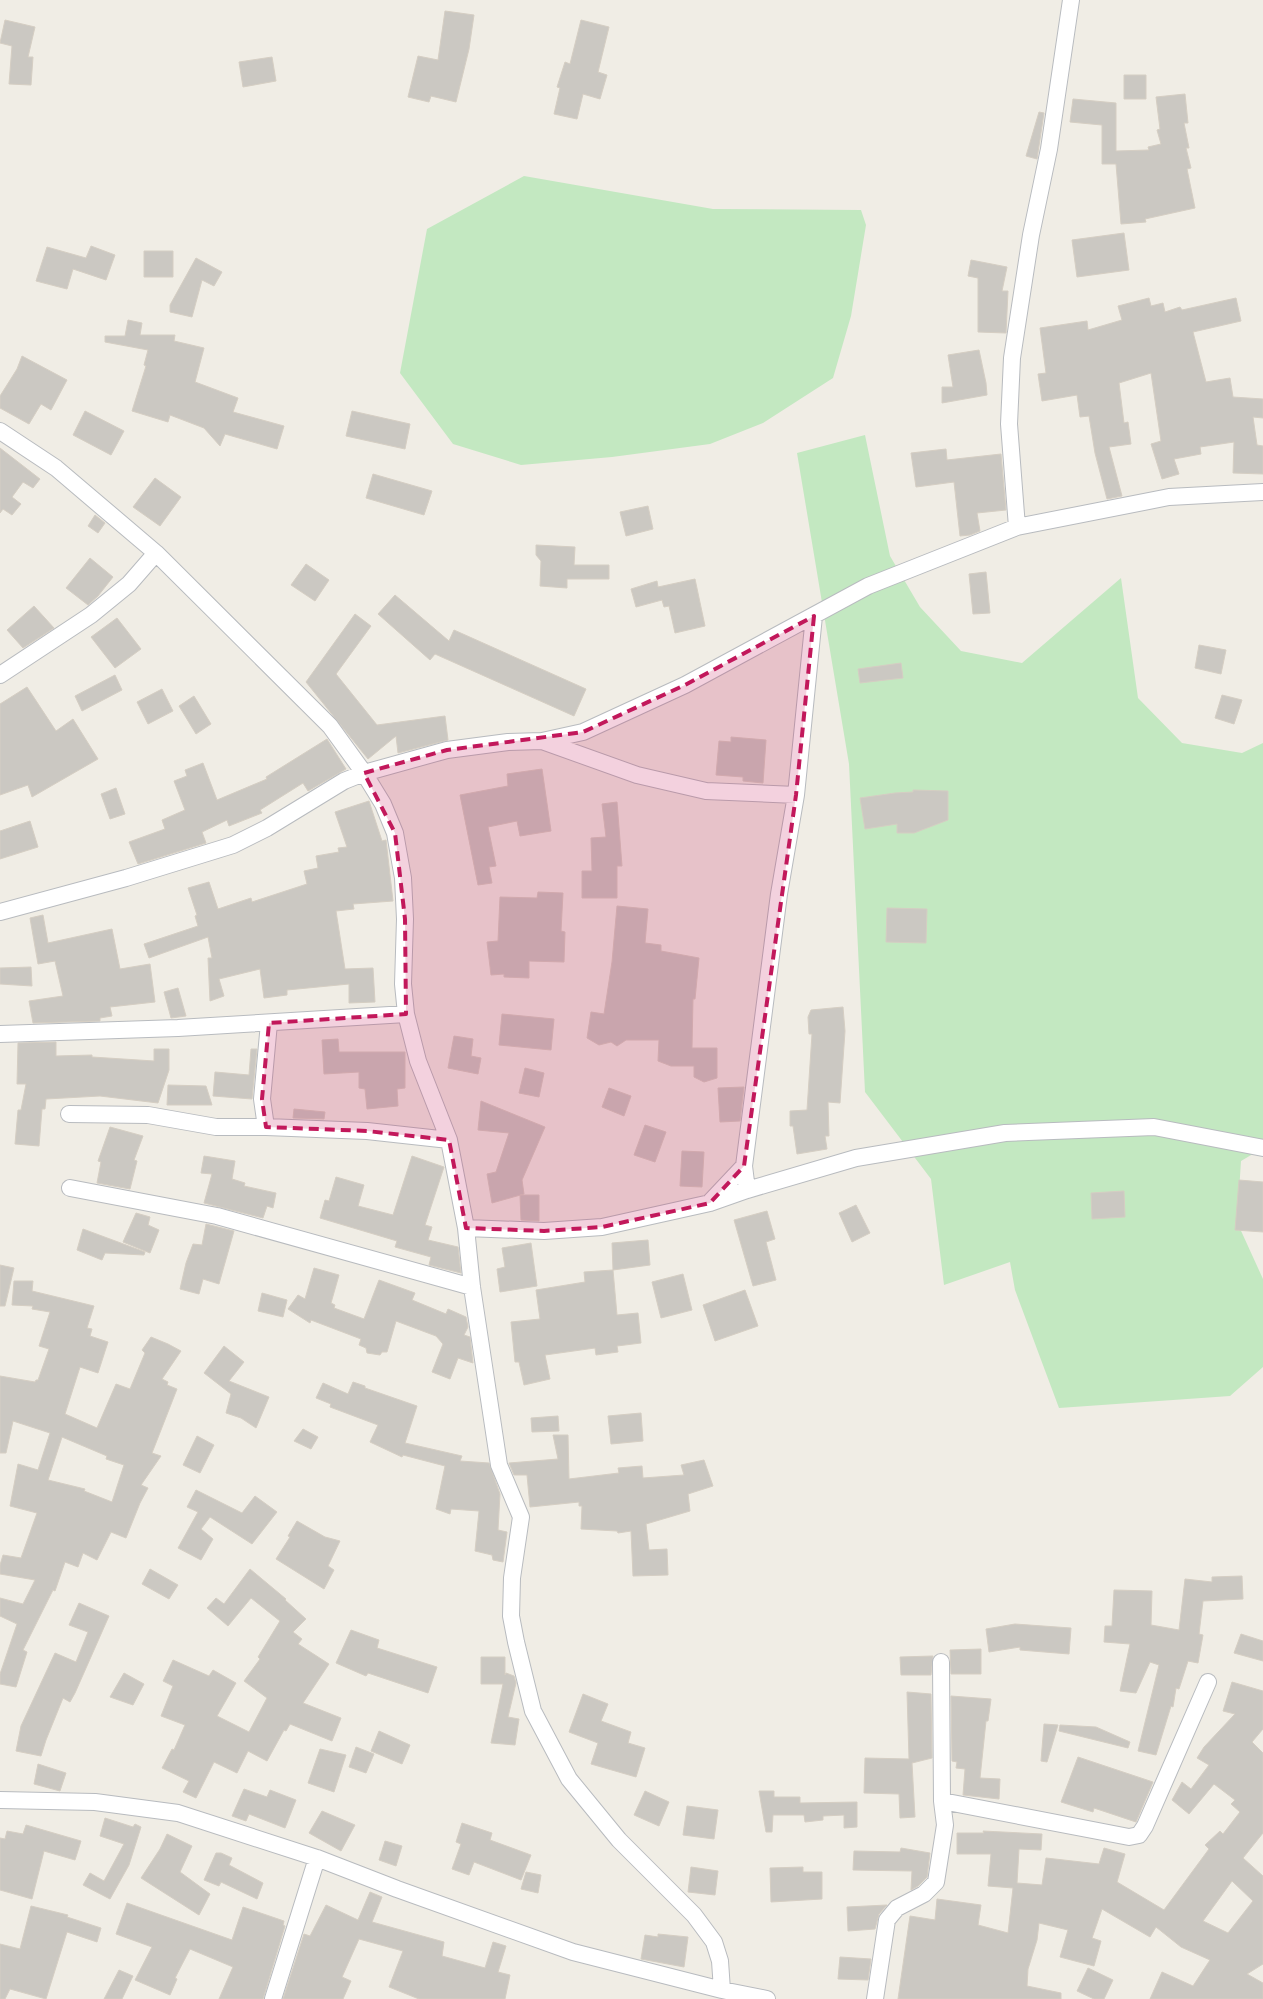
<svg xmlns="http://www.w3.org/2000/svg" width="1263" height="1999" viewBox="0 0 1263 1999" font-family="'Exo 2',sans-serif">
<rect width="100%" height="100%" fill="#f0ede5"/>
<path fill="#c3e8c1" d="M524,176l189,33 148,1 5,15 -15,91 -18,62 -70,45 -53,21 -98,13 -91,8 -68,-21 -53,-71 27,-144z
M865,435l25,121 30,51 41,44 61,12 99,-85 17,120 44,45 60,10 21,-10v405l-22,13 -4,61 26,57v88l-33,29 -171,12 -44,-118 -5,-28 -66,23 -13,-106 -66,-87 -16,-328 -52,-311z"/>
<path fill="#cbc8c2" stroke="#d5cec3" fill-rule="evenodd" d="M445,11l29,4 -5,34 -13,53 -25,-6 -2,6 -21,-5 10,-41 20,4z
M5,20l30,7 -7,30h5l-2,28 -22,-1 3,-38 -12,-3z
M581,20l28,7 -11,45 9,3 -7,24 -17,-5 -6,25 -23,-5 6,-26 -3,-1 8,-25 5,2z
M272,57l4,24 -33,6 -4,-25z
M1124,75h22v24h-22z
M1185,94l3,29h-4l5,25h-3l5,20 -4,1 8,39 -50,11 1,3 -25,2 -5,-60h-14v-39l-32,-3 3,-23 43,4v48l33,-1 -1,-3 13,-3 -4,-14 3,-1 -4,-32z
M1039,112l5,1 -7,46 -11,-3z
M1124,233l5,37 -52,7 -5,-37z
M91,246l24,9 -9,25 -33,-11 -6,20 -31,-8 11,-34 39,11z
M144,251h29v26h-29z
M196,258l26,14 -8,14 -12,-6 -10,37 -22,-5v-7z
M971,260l36,7 -5,24h6l-2,42 -28,-1v-54l-10,-2z
M1149,298l2,8 12,-3 2,9 15,-5 2,3 54,-12 5,23 -48,11 13,50 24,-4 3,19 30,2v19l-10,-1 4,28 6,1v28l-30,-1 1,-31 -34,5 1,7 -27,5 5,15 -17,5 -11,-35 10,-3 -10,-68 -32,10 5,40 4,-1 3,22 -22,3 13,49 -15,3 -12,-46 -6,-37 -9,1 -3,-22 -35,6 -4,-27 8,-1 -6,-45 47,-7 1,9 34,-10 -4,-14z
M128,320l14,3 -2,12h35l-1,6 30,7 -9,34 43,16 -5,14 51,14 -7,23 -52,-15 -5,12 -16,-18 -34,-13 -2,7 -36,-11 14,-45 -2,-1 4,-15 -43,-8v-6h20z
M979,350l7,33 1,12 -45,8v-16h11l-5,-32z
M22,356l45,24 -16,30 -10,-6 -12,20 -29,-16v-12l17,-27z
M85,411l39,20 -13,24 -38,-20z
M352,411l58,13 -5,25 -59,-13z
M0,448l40,31 -7,9 -10,-6 -11,15 9,7 -9,11 -9,-6 -3,4z
M946,449l1,11 54,-6 5,56 -29,3 3,18 -10,4 -10,1 -6,-54 -38,5 -5,-34z
M373,474l59,17 -8,24 -58,-17z
M155,478l26,19 -21,29 -27,-19z
M648,506l5,23 -27,7 -6,-24z
M95,515l10,8 -7,10 -10,-7z
M536,545l39,2 -1,18h35v14h-42v9l-27,-2 1,-25 -5,-6z
M90,558l23,19 -15,19 -10,9 -22,-17z
M306,564l23,16 -14,21 -24,-16z
M986,572l4,41 -17,1 -4,-40z
M695,579l10,47 -30,7 -6,-27 -5,1 -2,-7 -26,7 -5,-18 26,-8 1,6z
M395,595l54,46 5,-11 132,59 -12,27 -139,-62 -5,6 -52,-46z
M34,606l20,22 -31,20 -16,-18z
M355,614l16,12 -35,48 41,51 68,-9 3,24 -50,13 -2,-17 -28,23 -62,-77z
M117,618l24,31 -26,19 -24,-31z
M1199,645l27,5 -5,24 -26,-6z
M901,663l2,15 -43,5 -2,-14z
M115,675l7,15 -40,21 -7,-15z
M27,687l29,44 17,-12 25,40 -66,38 -4,-12 -28,10v-91z
M162,689l11,22 -25,13 -11,-22z
M1222,695l20,5 -8,24 -19,-6z
M194,696l17,28 -15,10 -17,-28z
M731,737l35,3 -3,43 -20,-2v-4l-27,-2 3,-34 12,1z
M327,739l19,30 -38,22 -5,-8 -43,27 2,3 -33,13 -2,-6 -25,12 4,11 -68,21 -9,-22 36,-13 -3,-9 23,-10 -11,-29 13,-5 -2,-6 18,-7 14,37 50,-21 -1,-2z
M542,769l9,62 -31,5 -3,-15 -29,6 8,39 -7,1 3,16 -14,2 -18,-90 48,-9 -1,-12z
M116,788l9,26 -15,5 -9,-25z
M913,790l35,1v29l-34,13h-17v-9l-32,5 -5,-31 35,-5 18,-1z
M369,801l13,40 4,-1 7,61 -40,3 1,5 -18,2 9,58 28,-1 2,34 -26,1v-19l-62,6v5l-23,3 -4,-29 -41,10 5,17 -14,5 -2,-43h4l-4,-21 -59,21 -5,-14 54,-18 -3,-10 2,-1 -9,-27 21,-6 9,27 33,-11 1,4 55,-18 -3,-13 14,-3 -2,-12 23,-4 -1,-4 9,-1 -12,-35z
M617,802l5,64h-5v32h-35v-27h10l-1,-33 15,-1 -4,-33z
M30,821l8,26 -38,12v-28z
M538,892l25,1 -2,38 4,1 -1,30 -35,-1v17l-25,-1v-3l-13,1 -4,-33 11,-1 2,-44 37,1z
M617,906l31,3 -3,34 16,2v6l38,7 -4,41h-2l-1,49h25v30l-13,4 -10,-5v-11h-23l-13,-5 1,-21h-33l-9,6 -6,-4 -12,3 -12,-7 4,-26 13,2 8,-52z
M887,908l40,1 -1,34 -40,-1z
M43,915l5,28 64,-14 8,40 30,-5 5,38 -45,5 2,9 -12,2v3l-67,2 -4,-22 34,-5 -8,-35 -17,3 -8,-46z
M31,967l1,19 -32,-2v-16z
M178,988l8,28 -15,2 -7,-26z
M843,1007l2,24 -5,72 -12,-1 1,34h-4l2,13 -30,5 -4,-28h-3v-15l17,-1 5,-76h-3l-1,-17 3,-7z
M502,1014l52,5 -3,31 -52,-5z
M454,1036l19,3 -2,17 10,2 -3,16 -30,-6z
M338,1039l1,13h66v36l-8,1 1,17 -31,3 -2,-20 -6,-1v-16l-35,2 -2,-34z
M56,1042v14l36,-1v2l62,4v-12h15v21l-11,33 -58,-7 -54,3 -1,10h-3l-3,37 -24,-2 3,-34h3l5,-26h-9l1,-41z
M251,1049h6l-5,50 -39,-3 2,-24 34,3z
M525,1068l19,5 -5,24 -20,-4z
M168,1085l38,1 6,19h-45z
M744,1087l-4,34 -20,1 -2,-34z
M609,1088l22,8 -7,20 -22,-9z
M481,1101l64,26 -23,53 2,14 -32,9 -5,-29 9,-2 13,-39 -31,-3z
M294,1109l31,3 -1,7 -31,-1z
M645,1125l21,7 -11,30 -21,-7z
M110,1127l33,9 -9,24 3,1 -7,28 -33,-6 4,-21 -3,-1z
M682,1151l22,1 -2,35 -22,-1z
M204,1156l31,5 -3,18 13,4 -1,3 32,7 -3,15 -6,-2 -4,12 -59,-15 8,-29 -11,-1z
M412,1156l32,11 -19,58 7,2 -4,13 30,7 3,26 -32,-8 2,-8 -36,-10 2,-6 -77,-23 5,-18 4,1 7,-24 28,8 -6,21 35,9z
M1239,1180l24,2v50l-28,-2z
M1124,1191l1,26 -33,2 -1,-26z
M520,1195h19v26l-18,-1z
M856,1205l14,28 -18,9 -13,-29z
M767,1211l8,28 -9,3 10,38 -23,6 -19,-66z
M136,1213l14,4 -2,8 11,5 -9,23 -27,-11z
M206,1224l28,7 -15,53 -16,-5 -4,15 -19,-5 6,-26 7,-19 9,1z
M83,1229l62,23 -1,3 -39,-2 -3,7 -25,-10z
M648,1240l2,25 -37,5 -1,-27z
M531,1243l6,43 -37,6 -3,-23 8,-2 -3,-19z
M0,1265l14,3 -9,38h-5z
M314,1268l25,7 -8,28 4,2 -1,3 30,11 15,-39 36,13 -3,7 34,14 2,-5 18,8 2,10 -4,8 6,2 3,26 -15,-5 -8,21 -18,-7 11,-28 -7,-8 -40,-15 -9,31h-5l-2,3 -13,-2 -1,-5 -7,-3 2,-6 -50,-19 -1,3 -22,-14 10,-14 7,4z
M613,1270l4,45 21,-2 3,30 -24,3 1,6 -22,3 -1,-7 -50,7 5,24 -26,6 -5,-23h-4l-4,-40 29,-3 -4,-29 49,-8 -1,-10z
M683,1274l9,36 -31,8 -9,-36z
M14,1281h19l-1,10 62,15 -7,22 5,1 -2,7 18,6 -10,31 -18,-6 -15,47 32,14 19,-44 14,5 15,-36 -3,-3 9,-13 17,7 13,7 -19,28 6,3 -1,3 10,4 -25,64 9,3 -20,29 7,3 -8,15 -14,35 -15,-6 -14,28 -14,-7 -5,14 -13,-5 -10,29 -2,-1 -30,60 4,2 -11,35 -16,-3v-10l17,-50 -17,-8v-18l23,6 12,-24 -35,-6v-9l3,-10 18,3 16,-45 -27,-7 8,-42 20,6 12,-37 -37,-12 -7,32h-6v-77l35,6 1,-2h2l11,-31 -10,-3 11,-34 -18,-3 1,-3 -21,-1zM62,1437l45,19 -1,3 18,6 -12,37 -28,-11 1,-2 -37,-9z
M745,1290l13,36 -43,15 -12,-36z
M262,1293l25,7 -4,17 -25,-6z
M224,1346l20,16 -15,19 40,16 -13,31 -15,-10 -15,-5 5,-19 -27,-21z
M353,1382l12,4v2l52,18 -12,37 57,13 -2,5 29,2 11,31 -2,36 9,2 -4,30 -10,-2 -1,-5 -17,-4 4,-40 -28,-2 -1,5 -14,-5 9,-43 -42,-11 -1,2 -32,-15 8,-17 -48,-18 1,-3 -15,-6 7,-15 25,11z
M641,1413l2,28 -32,3 -3,-28z
M558,1416l1,15 -27,1 -1,-14z
M303,1429l15,8 -7,12 -17,-8z
M553,1435h15l1,44 50,-6 -1,-5 24,-2 1,12 41,-3 -3,-10 23,-5 9,26 -25,8 2,17 -44,13 3,26 18,-1 1,26 -35,1 -2,-45 -13,2 -1,-2 -36,-2 1,-23h-3v-4l-49,5 -3,-32h-13l-5,-12 49,-4z
M197,1436l17,9 -14,28 -17,-8z
M196,1490l46,23 13,-17 22,16 -25,32 -42,-27 -9,12 12,10 -12,21 -23,-12 20,-36 -11,-5z
M297,1521l28,16 15,4 -12,25 6,4 -10,19 -48,-30 14,-22 -2,-1z
M150,1569l28,16 -9,14 -27,-15z
M250,1569l36,30 -1,1 21,19 -13,13 9,7 -4,5 31,20 -26,39 38,15 -9,23 -42,-17 -4,7 -2,-1 -17,31 -19,-10 -11,22 -23,-11 -18,36 -13,-6 6,-11 -27,-13 10,-19 2,1 11,-25 -24,-9 12,-30 -10,-5 10,-21 36,16 4,-6 23,13 -19,33 32,16 18,-34 -23,-17 16,-22 -2,-2 22,-36 -29,-23 -23,28 -21,-18 9,-10 8,6z
M1242,1576l1,23 -40,2 -4,33 4,1 -5,28 -10,-2 -9,28 -3,-1 -3,19 -2,-1 -15,49 -18,-4 21,-86 -9,-3 -14,31 -16,-2 10,-47 -26,-2 1,-16h7l2,-36 38,1 -1,34 28,5 6,-51 27,3v-5z
M79,1603l30,13 -34,77 -5,9 -7,-4 -17,42 -5,16 -25,-5 5,-25 34,-73 21,9 12,-30 -19,-7z
M1015,1624l56,4 -2,26 -49,-4v-3l-31,5 -3,-23z
M351,1630l28,10 -2,8 60,19 -9,26 -60,-20 -2,3 -30,-13z
M1241,1634l22,7v20l-29,-8z
M981,1649v25h-30l-1,-24z
M933,1656l-2,19h-30l-1,-18z
M481,1657h24v18l1,-2 8,3 2,7 -8,34 11,2 -4,26 -24,-2 12,-59h-22z
M124,1673l20,11 -11,21 -23,-8z
M1232,1682l31,9v38l-11,13 11,11v80l-20,25 20,18v88l-16,10 16,9v16h-113l12,-27 31,14 17,-26 -29,-13 -25,-20 -6,10 -48,-28 -10,29 9,3 -7,25 -34,-9 8,-27 -29,-7 -2,17 -9,29 -1,17 34,7v6h-163l12,-83 25,4 2,-21 44,6 -3,20 30,8 5,-45 -25,-2 3,-32h-34v-21h27l-1,-2 59,3 -1,16 -22,-1 -2,34 25,2 4,-27 53,6 5,-16 21,6 -8,28 47,28 45,-61 -4,-4 15,-14 3,3 17,-22 -9,-8 4,-4 -21,-16 -25,30 -17,-14 10,-18 9,7 18,-24 -12,-7 7,-11 31,-33 -12,-3zM1232,1881l21,20 -25,32 -25,-12z
M907,1692l24,2 1,64 -20,5 3,54 -15,1 -1,-24 -35,-1 1,-35 44,1z
M583,1694l25,10 -7,17 30,11 -3,11 17,5 -9,29 -45,-13 7,-21 -29,-11z
M951,1696l40,3 -3,22h-2l-6,57 20,1 -1,20 -36,-4 2,-26 -9,-1 1,-6 -5,-1z
M1044,1724l14,1 -11,37 -6,-1z
M1060,1725l36,2 34,15 -2,6 -69,-17z
M379,1731l31,14 -8,19 -31,-13z
M356,1747l18,7 -8,19 -17,-6z
M320,1749l26,6 -12,37 -26,-9z
M1078,1757l75,25 -17,40 -42,-14 -1,4 -32,-10z
M38,1764l28,9 -6,18 -26,-7z
M244,1789l23,8 3,-7 26,10 -11,28 -36,-14 -3,7 -14,-5z
M645,1791l24,11 -10,24 -25,-11z
M759,1791h15v6h26v6l57,-1v25l-13,1v-13l-21,1v4l-18,2 -1,-7h-31l-1,17h-6z
M687,1806l31,4 -4,29 -31,-4z
M322,1811l33,14 -14,26 -32,-18z
M105,1818l28,9 2,-3 6,3 -12,38 -19,34 -27,-14 7,-12 14,8 20,-37 -24,-8z
M462,1823l30,10 -2,7 41,15 -10,25 -47,-18 -5,13 -17,-6 9,-25 -5,-2z
M26,1825l55,16 -6,19 -31,-9 -12,48 -32,-9v-52l5,1 2,-8 16,3z
M167,1834l25,12 -12,26 30,22 -11,21 -58,-37 19,-29z
M385,1841l17,5 -6,20 -17,-6z
M901,1848l29,5 -3,24 -9,9 -7,4 1,-19 -59,-1 1,-19 46,1z
M216,1853h5l11,5 -3,7 34,18 -6,16 -36,-17 -2,4 -15,-6z
M691,1867l27,4 -3,24 -27,-3z
M803,1867v5h19v27l-51,3 -1,-34z
M526,1872l15,3 -3,18 -17,-4z
M370,1892l12,5 -10,25 72,20 -2,14 43,12 8,-26 13,4 -8,26 12,3 -5,24h-86l-30,-12 14,-36 -44,-12 -17,38 9,4 -8,18h-60l21,-65 6,2 16,-31 32,15z
M127,1903l105,37 11,-33 41,14 -1,4 2,1 -22,73h-44l14,-32 -43,-18 -15,29 2,1 -7,16 -35,-15 17,-33 -36,-13z
M887,1905l-8,9 -4,15 -27,2 -1,-24z
M31,1906l37,9 -1,2 34,11 -4,14 -30,-10 -21,67 -36,-10 -5,10h-5v-55l20,5z
M658,1934l30,3 -4,30 -43,-8 4,-24 13,2z
M840,1957l31,2 -3,21 -30,-1z
M1088,1968l25,12 -9,19h-10l-17,-8z
M119,1970l14,6 -11,23h-18z"/>
<g fill="none" stroke-linecap="round" stroke-linejoin="round">
<defs>
<path id="minor" d="M0,431l56,37 100,85 174,173 34,47 19,31 12,29 8,45 2,41 -2,65 3,30 12,47 31,79 17,88 6,59 27,178 22,52 -9,61 -1,38 5,26 17,69 36,68 50,61 75,75 20,27 6,19 2,29
M1017,527l-8,-103 3,-66 19,-123 18,-86 22,-149
M0,675l91,-60 38,-31 27,-31
M542,741l95,34 69,16 90,4
M0,912l126,-34 107,-33 34,-17 77,-47 20,-8 83,-23 61,-8 34,-1 41,-9 102,-47 183,-99 149,-59 152,-30 94,-5
M0,1034l178,-6 228,-14
M69,1114l79,1 68,12h50l101,4 82,9
M266,1127l-4,-28 7,-76
M70,1188l147,28 255,71
M747,1190l-3,-24 35,-272 17,-99 18,-179
M711,1201l33,-35
M466,1228l78,3 58,-4 108,-24 37,-13 109,-32 149,-25 149,-6 109,21
M941,1662l1,139
M0,1800l95,2 83,11 139,45 80,31 176,63 149,38 45,9
M273,1999l44,-141
M875,1999l12,-79 10,-12 27,-14 12,-12 9,-57 -3,-24 187,36 10,-2 6,-9 63,-144"/>
</defs>
<use href="#minor" stroke="#b8bbbf" stroke-width="18"/>
<use href="#minor" stroke="#fff" stroke-width="16"/>
</g>
<path fill="#c2185b" fill-opacity="0.2" stroke="#c2185b" stroke-width="4" stroke-dasharray="10 6" stroke-linejoin="round" d="M814,616l-18,179 -52,371 -34,37 -108,24 -58,4 -78,-3 -17,-88 -82,-9 -101,-4 -4,-28 7,-76 137,-9 -1,-95 -10,-86 -31,-60 83,-23 136,-18 102,-47z"/>
</svg>
